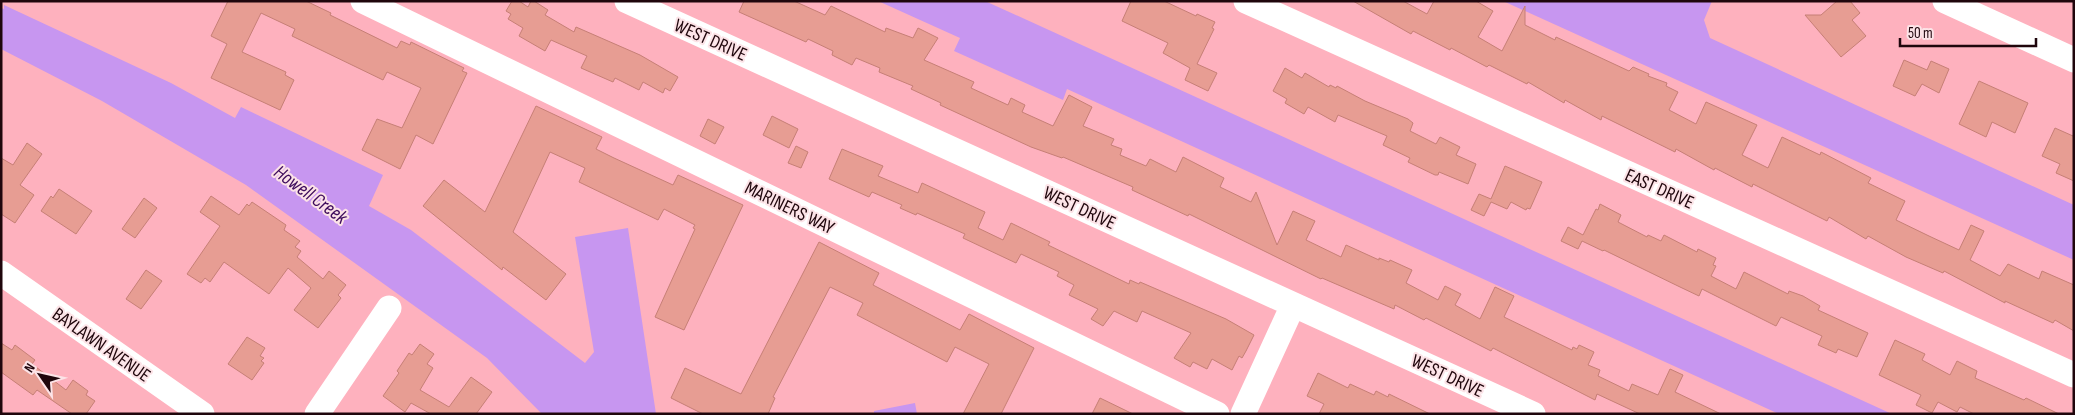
<svg xmlns="http://www.w3.org/2000/svg" width="2075" height="415" viewBox="0 0 2075 415" font-family="'Sofia Sans Condensed',sans-serif">
<rect width="100%" height="100%" fill="#feb1be"/>
<path fill="#c796f0" d="M878,1h107l907,413h-113l-712,-325 -4,11 -109,-49 6,-13z
M1503,1h209l-8,19 6,18 364,167v55z
M4,5l167,78 64,35 6,-11 142,68 -14,31 42,24 174,133 9,-11 -19,-115 53,-9 28,186h-114l-55,-56 -241,-173 -144,-84 -101,-52v-41l3,1z
M915,403l2,11h-43v-3z"/>
<path fill="#e79d93" stroke="#c67f76" d="M228,1h78l25,12 -1,2 67,33 4,-7 9,4 1,-3 53,26 -2,3 5,2 -34,71 -17,-9 -16,34 -38,-19 15,-31 25,9 19,-40 -34,-16 -4,8 -91,-44 3,-7 -34,-16 -19,39 44,20 -1,3 9,5 -14,30 -69,-32 16,-34 -16,-8z
M512,1h7l9,6 3,-6h3l14,9 -3,5 29,17 2,-5 64,28 38,22 -8,14 -5,-3 -2,5 -20,-11 -4,8 -24,-12 -2,4 -32,-14 6,-12 -36,-16 -6,11 -26,-15 4,-8 -15,-9 3,-5 -5,-3z
M744,1h50l31,14 6,-9 54,26 1,-4 27,10 5,-10 20,10 -14,22 50,22 -3,6 37,17 3,-7 14,7 -3,7 31,14 16,-31 23,12 -9,19 31,13 -3,6 11,4 -2,6 26,11 4,-7 26,13 7,-15 41,21 -4,9 31,15 5,-10 21,53 16,-34 22,10 -9,19 35,17 5,-12 33,15v-2l10,4 1,-2 22,10 -6,13 32,17 7,-14 16,8 -6,11 25,14 15,-32 19,9 -10,21 68,33 1,-3 4,2 2,-4 15,7 -6,13 12,5 -2,6 31,15 3,-7 26,11 12,-26 13,6 -8,17 46,22h-81l-43,-20 -2,6 -102,-52 -2,3 -65,-33 -2,2 -29,-15 -1,4 -72,-31 -1,1 -132,-65 -1,2 -56,-26 1,-3 -70,-30 -1,1 -31,-11 -91,-42 1,-2 -30,-14 2,-3 -34,-14 1,-4 -24,-10 -4,7 -20,-10 1,-4 -25,-12 -2,3 -67,-30z
M1131,1h33l32,15 1,-2 18,8 -3,6 2,1 -17,35 20,9 -9,18 -23,-11 5,-12 -27,-15 5,-10 -46,-22z
M1353,1h50l24,13 7,-13h42l17,10 -15,26 24,14 23,-45v19l30,15 1,-3 73,34 4,-4 16,7 -1,2 19,7 -1,3 12,6 -9,18 27,14 10,-22 51,23 -15,30 26,13 14,-31 38,18 1,-3 50,26 -3,5 37,18 -9,19 33,16 30,14 12,-25 13,6 -14,29 30,16 8,-12 31,15 3,-8 32,14v46l-19,-11 -2,3 -48,-22v2l-61,-32 -1,2 -37,-16 -38,-21 -2,3 -37,-22 -2,4 -74,-37 -1,3 -37,-19 -1,2 -38,-21 -1,3 -73,-36 -1,4 -36,-20 -1,3 -36,-21 -1,2 -38,-19 -2,2 -36,-19 -1,2 -37,-19 -2,3z
M1837,1h13l10,12 -8,7 14,16 -25,21 -36,-42h16z
M1904,60l23,10 4,-9 18,8 -10,24 -17,-9 -7,12 -22,-10z
M1285,68l17,10 3,-5 24,14 1,-2 6,3 1,-2 28,15 43,18 5,4 -3,8 26,13 4,-7 20,10 -4,8 20,9 -8,20 -29,-12 -1,3h-3l-27,-13 2,-4 -27,-13 4,-9 -49,-21 -3,7 -27,-15 -4,7 -19,-11 2,-4 -14,-8z
M1979,81l49,22 -13,30 -23,-11 -6,15 -27,-13z
M536,106l66,31 -6,12 18,9 59,27 5,-10 65,30 -59,125 -29,-13 40,-88 -2,-1 2,-3 -31,-16 -6,11 -79,-38 6,-14 -35,-16 -37,80 53,42 -20,26 -43,-33 -1,3 -79,-64 21,-26 41,32z
M772,116l26,13 -9,19 -26,-13z
M708,119l16,8 -9,17 -15,-8z
M2055,128l18,8 1,-2v47l-18,-8 4,-9 -18,-8z
M27,143l15,11 -22,31 14,10 -19,28 -14,-9v-56l12,7z
M796,146l12,6 -7,16 -13,-5z
M842,149l41,17 -5,10 40,17 4,-10 63,29 -7,16 25,12 8,-17 39,19 -2,3 81,39 1,-4 9,4 1,-2 86,37 28,16 -8,16 -4,7 -3,-2 -7,14 -20,-11 -5,10 -14,-7 -3,5 -16,-9 17,-25 -49,-22 -5,11 -23,-11 -11,15 -12,-7 7,-10 -29,-14 5,-10 -17,-9 2,-4 -38,-18 -5,9 -53,-25 2,-4 -48,-21 -1,2 -16,-7 2,-3 -30,-13 -3,5 -40,-18z
M1505,166l37,16 -12,27 -3,-1 -1,2 -15,-8 -4,7 -16,-7 -7,14 -13,-6 8,-16 12,5z
M59,189l33,22 -16,23 -35,-23 10,-15 2,2z
M211,196l28,19 8,-11 2,2 3,-4 34,23 -2,5 16,11 -5,6 6,4 -4,6 26,22 6,-8 17,14 -8,10 3,3 -23,30 -24,-18 17,-22 -23,-20 -19,26 -45,-32 -14,20 -5,-4 -4,5 -14,-9 33,-48 -20,-14z
M144,198l13,10 -22,30 -13,-9z
M1600,204l21,11 -3,7 29,15 1,-2 13,6 3,-6 33,17 1,-3 18,9 -3,7 3,1 -5,10 25,13 8,-17 44,22 1,-3 14,5 17,10 -2,4 50,23 -11,24 -19,-8 -2,4 -18,-8 4,-9 -41,-19 -5,9 -74,-37 -3,7 -19,-9 -76,-37 -1,1 -21,-10 -4,8 -17,-8 7,-14 15,8 13,-26 2,1z
M819,242l60,31 -6,12 87,45 9,-16 65,34 -33,66h-38l26,-50 -34,-17 -8,15 -90,-47 6,-12 -33,-16 -57,110 2,1 -7,16h-65l-32,-16 14,-30 56,26z
M146,270l16,11 -21,28 -15,-10z
M247,337l18,11 -5,8 4,2 -3,3 3,2 -12,17 -24,-16z
M1895,340l30,14 -3,6 28,15 7,-14 20,10 -2,7 49,22 2,-2 33,16h-85l-14,-7 -3,5 -19,-10 -6,11 -16,-8 5,-10 -42,-20z
M1,343l11,7 3,-5 20,15 -3,4 34,26 7,-10 15,11 -2,4 9,6 -9,13h-14l-35,-24 -4,5 -32,-23z
M420,344l14,10 -7,10 6,4 -13,22 29,17 22,-30 21,15 -16,22h-45l-20,-11 -6,9 -22,-16 16,-23 -2,-2 12,-18 3,2z
M1318,373l30,15 2,-4 24,11 2,-4 12,6 1,-3 41,20h-111l5,-10 -17,-8z
M1100,398l33,16h-41z"/>
<g fill="none" stroke-linecap="round" stroke-linejoin="round">
<path stroke="#fff" stroke-width="25" d="M363,1l854,413
M627,1l906,413
M1246,1l828,374
M1945,1l129,59
M1,273l201,141
M317,414l72,-106
M1243,414l50,-109"/>
</g>
<g text-anchor="middle" stroke-width="4" stroke-linejoin="round" paint-order="stroke">
<g font-size="19" fill="#1f060c" stroke="#fce3e7">
<text transform="translate(711 39) rotate(24)" y="7">WEST DRIVE</text>
<text transform="translate(1660 188) rotate(24)" y="7">EAST DRIVE</text>
<text transform="translate(790 207) rotate(26)" y="7">MARINERS WAY</text>
<text transform="translate(1080 207) rotate(25)" y="7">WEST DRIVE</text>
<text transform="translate(102 344) rotate(35)" y="7">BAYLAWN AVENUE</text>
<text transform="translate(1448 375) rotate(25)" y="7">WEST DRIVE</text>
</g>
<g font-size="20" font-style="italic" fill="#3e0c5c" stroke="#fce3e7">
<text transform="translate(311 194) rotate(36)" y="7">Howell Creek</text>
</g>
</g>
<rect width="2075" height="415" fill="none" stroke="#1f060c" stroke-width="5"/>
<g transform="translate(40 375) rotate(304)" stroke="#fce3e7" stroke-width="4" paint-order="stroke">
<path d="M0-4L9 19L0 12L-9 19Z" fill="#1f060c"/>
<text y="-8" font-size="14" font-weight="bold" text-anchor="middle" fill="#1f060c">N</text>
</g>
<path d="M1900 38v8h136v-8" fill="none" stroke="#1f060c" stroke-width="2.5"/>
<text x="1908" y="38" font-size="15" fill="#1f060c" stroke="#fce3e7" stroke-width="4" paint-order="stroke">50 m</text>
</svg>
